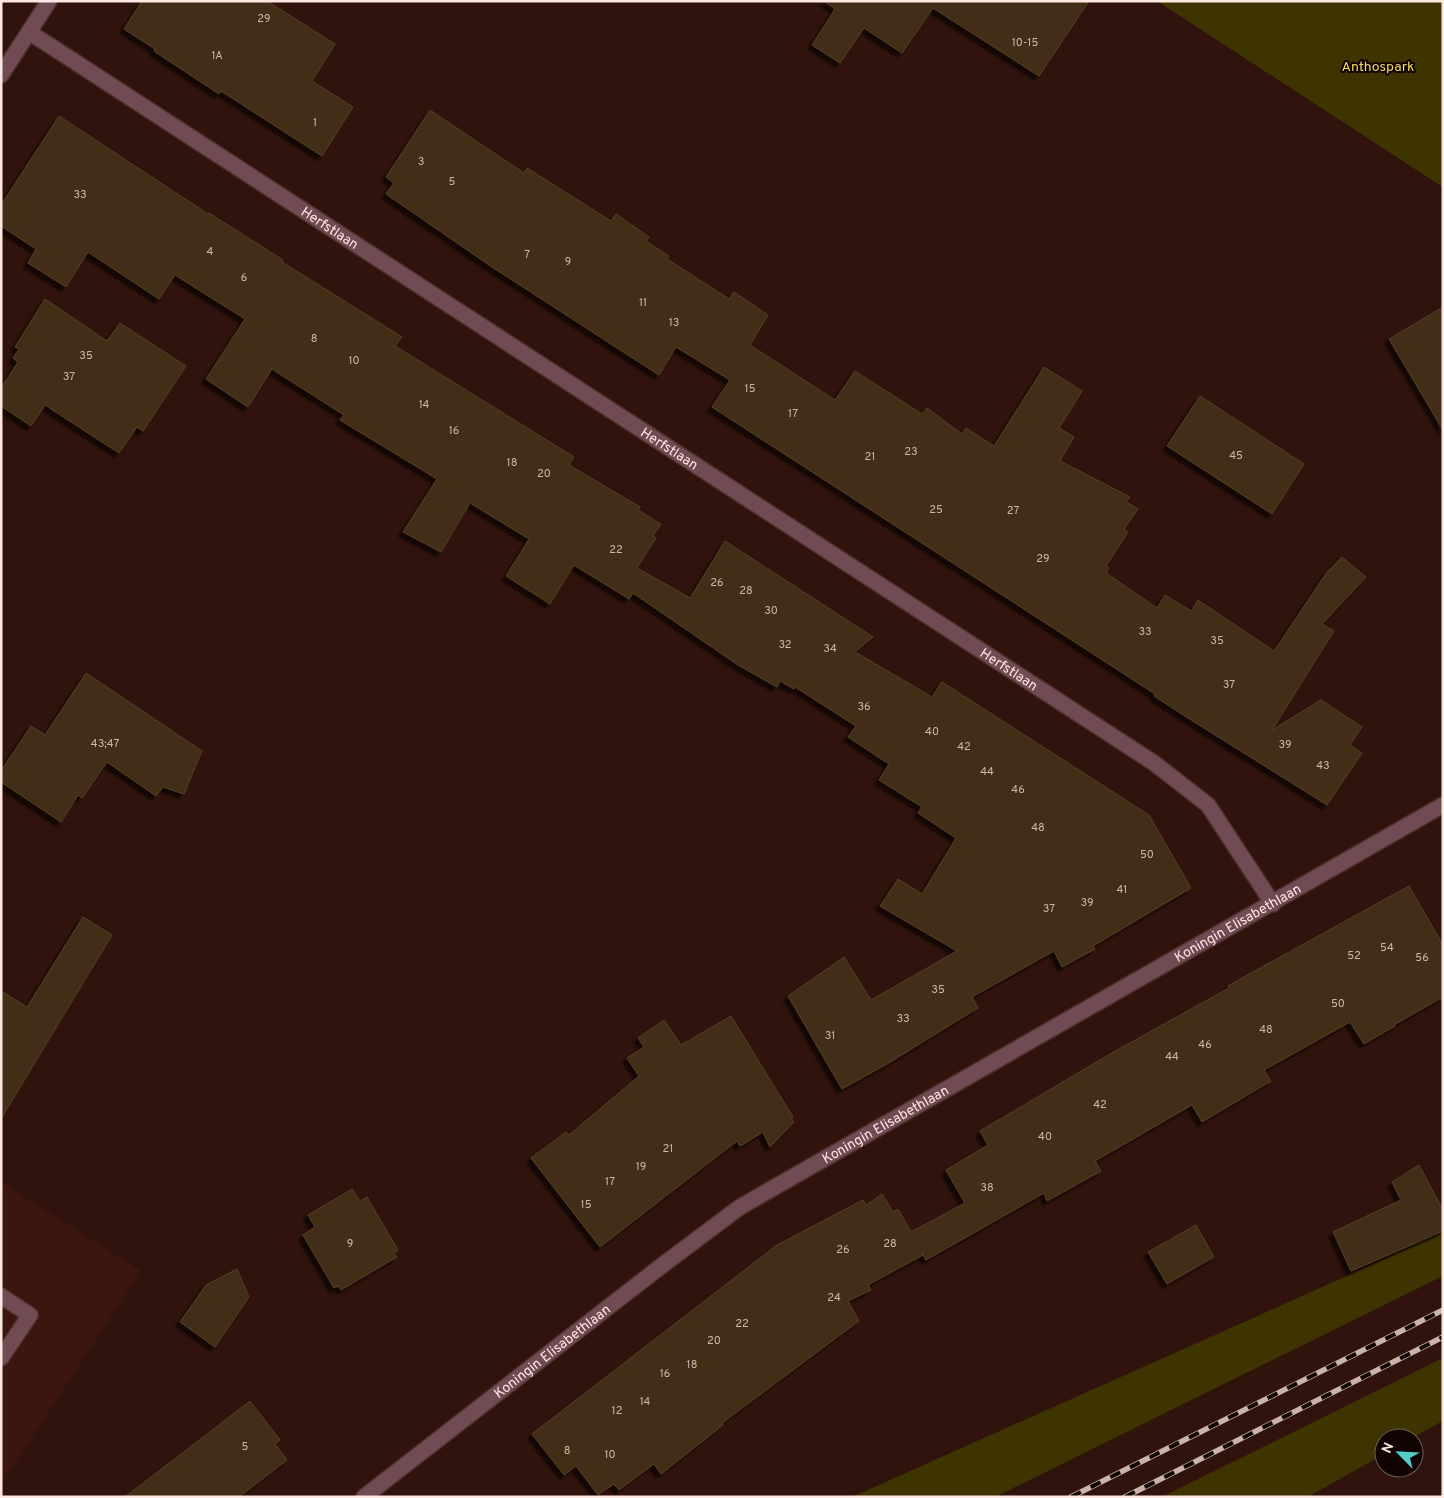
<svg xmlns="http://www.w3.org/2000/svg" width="1444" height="1498" viewBox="0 0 1444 1498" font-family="Overpass,sans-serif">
<defs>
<filter id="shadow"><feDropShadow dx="-4.5" dy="4.5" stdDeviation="1" flood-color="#0009"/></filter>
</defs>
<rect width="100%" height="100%" fill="#2f130c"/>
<path fill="#3a160e" d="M1,1182l140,89 -140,214z"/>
<path fill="#3d3400" d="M1157,1h286v184l-2,1z
M1443,1233v43l-448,221h-143z
M1443,1358v63l-31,17h-28v16l-76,43h-146z"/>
<path fill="#432d15" stroke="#563f27" filter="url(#shadow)" d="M142,1h125l68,43 -23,37 41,26 -31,49 -101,-65 -2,3 -65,-43 1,-2 -31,-20z
M824,1h265l-50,75 -106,-68 -31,45 -38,-25 -24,35 -28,-18 23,-36z
M430,110l94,63 3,-5 84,53 5,-7 33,23 -3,4 23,15 -2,3 62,40 5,-7 34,23 -18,30 85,55 20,-29 67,43 5,-6 35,26 4,-6 28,18 50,-79 38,24 -23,37 15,9 -14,24 70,36 -4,5 12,7 -14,20 4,3 -22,34 3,2 -3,5 51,35 8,-13 26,16 7,-11 76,51 53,-79 15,-15 24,20 -44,47 12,7 -62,99 49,-30 41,27 -12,18 12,8 -35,52 -139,-87 -34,-22 1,-2 -443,-287 18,-27 -54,-33 -17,28 -167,-108 -106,-73 8,-11 -8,-6z
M59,116l149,98 1,-1 74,47 -1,2 120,75 -7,9 179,111 -5,8 71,42 -2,3 23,14 -8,12 3,2 -19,30 53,30 35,-57 148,96 -18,15 77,45 10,-15 207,133 42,73 -98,58 2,3 -33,18 -8,-16 -82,46 6,11 -91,56 -45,25 -54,-93 56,-39 27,43 86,-49 -77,-45 18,-27 24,15 34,-56 -38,-25 4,-6 -43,-27 10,-16 -41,-27 8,-11 -61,-39 -1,2 -14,-8 -3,6 -39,-22 -105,-72 -4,6 -55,-34 -24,39 -44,-28 23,-37 -59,-36 -29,49 -38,-20 34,-53 -97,-59 4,-5 -72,-46 -24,38 -42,-28 39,-60 -70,-44 -16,24 -71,-47 -22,35 -38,-24 8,-14 -35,-23v-21z
M45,299l62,42 13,-18 66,43 -43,65 -6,-4 -18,26 -74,-48 -14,21 -30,-20v-18l17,-26 -5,-4 6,-9 -4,-2z
M1443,307v123l-54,-91z
M1200,396l104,68 -32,50 -105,-68z
M86,673l116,78 -18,43 -21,-7 -7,9 -49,-34 -25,36 -4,-3 -17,27 -60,-40v-11l30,-45 14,9z
M1409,886l34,59v52l-49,28 1,1 -31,18 -14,-22 -86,48 7,11 -69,41 -10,-17 -97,56 6,10 -54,30 -3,-8 -118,67 -4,-7 1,2 -55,30 3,5 -23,11 11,20 -137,102 1,2 -62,49 -7,-10 -35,26 -5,-6 -16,11 -22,-29 -12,9 -32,-41 245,-189 86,-45 3,5 16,-11 11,18 5,-3 13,23 54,-29 -19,-33 42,-25 -8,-14 130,-77 119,-66 -1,-2 14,-8z
M83,917l29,18 -111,184v-128l26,16z
M731,1016l62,101 -2,1 3,4 -24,25 -7,-15 -23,14 -3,-5 -137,106 -69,-89 35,-26 3,3 70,-59 -12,-18 17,-11 -6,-9 26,-18 17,25z
M1419,1165l24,45v21l-92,40 -18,-39 68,-32 -9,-18z
M352,1189l8,12 7,-4 31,53 -4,3 3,4 -56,33 -3,-4 -4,2 -31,-53 12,-8 -7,-12z
M1196,1225l18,32 -47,27 -19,-32z
M237,1269l12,28 -34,50 -35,-25 26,-37z
M250,1401l30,39 -5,4 12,16 -48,37h-114z"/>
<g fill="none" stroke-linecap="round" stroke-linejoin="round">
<defs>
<g id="minor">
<path id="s1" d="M29,32l1125,731 54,42 65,99"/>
<path d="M1,75l48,-74"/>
<path d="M1,1296l29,19 -29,43"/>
<path id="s2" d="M364,1497l296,-230 80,-60 703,-402"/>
</g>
</defs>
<use href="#minor" stroke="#4c312a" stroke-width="18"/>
<use href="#minor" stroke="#704b54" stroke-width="15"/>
<defs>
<path id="rail" d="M1071,1497l372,-187
M1125,1497l318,-160"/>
</defs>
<use href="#rail" stroke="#cab3ad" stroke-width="5.5"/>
<use href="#rail" stroke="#0f0402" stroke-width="4" stroke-dasharray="11" stroke-linecap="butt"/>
</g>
<g text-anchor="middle" stroke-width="4" stroke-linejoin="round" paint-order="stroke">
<g font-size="11" fill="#ceb8ae">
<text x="264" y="22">29</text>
<text x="1025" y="46">10-15</text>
<text x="217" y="59">1A</text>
<text x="315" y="126">1</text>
<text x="421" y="165">3</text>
<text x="452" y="185">5</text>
<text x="80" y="198">33</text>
<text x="210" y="255">4</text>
<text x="527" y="258">7</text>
<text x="568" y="265">9</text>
<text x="244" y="281">6</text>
<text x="643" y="306">11</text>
<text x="674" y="326">13</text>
<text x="314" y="342">8</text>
<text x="86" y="359">35</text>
<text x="354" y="364">10</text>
<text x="69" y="380">37</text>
<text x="750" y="392">15</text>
<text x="424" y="408">14</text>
<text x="793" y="417">17</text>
<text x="454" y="434">16</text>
<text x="911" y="455">23</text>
<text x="1236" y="459">45</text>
<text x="870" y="460">21</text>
<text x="512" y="466">18</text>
<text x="544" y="477">20</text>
<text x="936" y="513">25</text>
<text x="1013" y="514">27</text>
<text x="616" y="553">22</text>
<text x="1043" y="562">29</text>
<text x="717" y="586">26</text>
<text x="746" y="594">28</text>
<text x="771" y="614">30</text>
<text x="1145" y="635">33</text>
<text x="1217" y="644">35</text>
<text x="785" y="648">32</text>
<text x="830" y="652">34</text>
<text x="1229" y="688">37</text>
<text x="864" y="710">36</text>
<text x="932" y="735">40</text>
<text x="105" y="747">43;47</text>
<text x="1285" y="748">39</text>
<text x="964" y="750">42</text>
<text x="1323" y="769">43</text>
<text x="987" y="775">44</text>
<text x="1018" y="793">46</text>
<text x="1038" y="831">48</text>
<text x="1147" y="858">50</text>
<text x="1122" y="893">41</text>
<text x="1087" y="906">39</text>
<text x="1049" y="912">37</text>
<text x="1387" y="951">54</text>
<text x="1354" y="959">52</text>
<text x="1422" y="961">56</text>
<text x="938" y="993">35</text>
<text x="1338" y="1007">50</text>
<text x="903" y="1022">33</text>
<text x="1266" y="1033">48</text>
<text x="830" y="1039">31</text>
<text x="1205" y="1048">46</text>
<text x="1172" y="1060">44</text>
<text x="1100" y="1108">42</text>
<text x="1045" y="1140">40</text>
<text x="668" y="1152">21</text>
<text x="641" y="1170">19</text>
<text x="610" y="1185">17</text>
<text x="987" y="1191">38</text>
<text x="586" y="1208">15</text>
<text x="350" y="1247">9</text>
<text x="890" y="1247">28</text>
<text x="843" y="1253">26</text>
<text x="834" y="1301">24</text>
<text x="742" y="1327">22</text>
<text x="714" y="1344">20</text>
<text x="692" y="1368">18</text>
<text x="665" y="1377">16</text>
<text x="645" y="1405">14</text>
<text x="617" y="1414">12</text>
<text x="245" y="1450">5</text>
<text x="567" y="1454">8</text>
<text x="610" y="1458">10</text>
</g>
<g font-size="14" fill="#f3db5e" stroke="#0f0402">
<text x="1378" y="71">Anthospark</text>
</g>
<g font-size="14" fill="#fce7e1" stroke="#0f0402">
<text dy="5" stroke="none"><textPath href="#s1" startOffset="359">Herfstlaan</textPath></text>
<text dy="5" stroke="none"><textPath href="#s1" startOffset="764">Herfstlaan</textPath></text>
<text dy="5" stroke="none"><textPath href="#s1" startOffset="1169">Herfstlaan</textPath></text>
<text dy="5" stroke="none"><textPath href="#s2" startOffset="1048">Koningin Elisabethlaan</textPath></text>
<text dy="5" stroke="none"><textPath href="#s2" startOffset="642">Koningin Elisabethlaan</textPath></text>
<text dy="5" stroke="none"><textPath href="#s2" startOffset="238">Koningin Elisabethlaan</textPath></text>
</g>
</g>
<rect width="1444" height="1498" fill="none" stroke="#fce7e1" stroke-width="5"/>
<g transform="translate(1399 1453) rotate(294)"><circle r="24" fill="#0f0402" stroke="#6e5f5b"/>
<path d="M0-4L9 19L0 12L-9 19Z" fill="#53cdcb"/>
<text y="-8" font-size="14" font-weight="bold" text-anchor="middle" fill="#fce7e1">N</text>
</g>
</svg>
